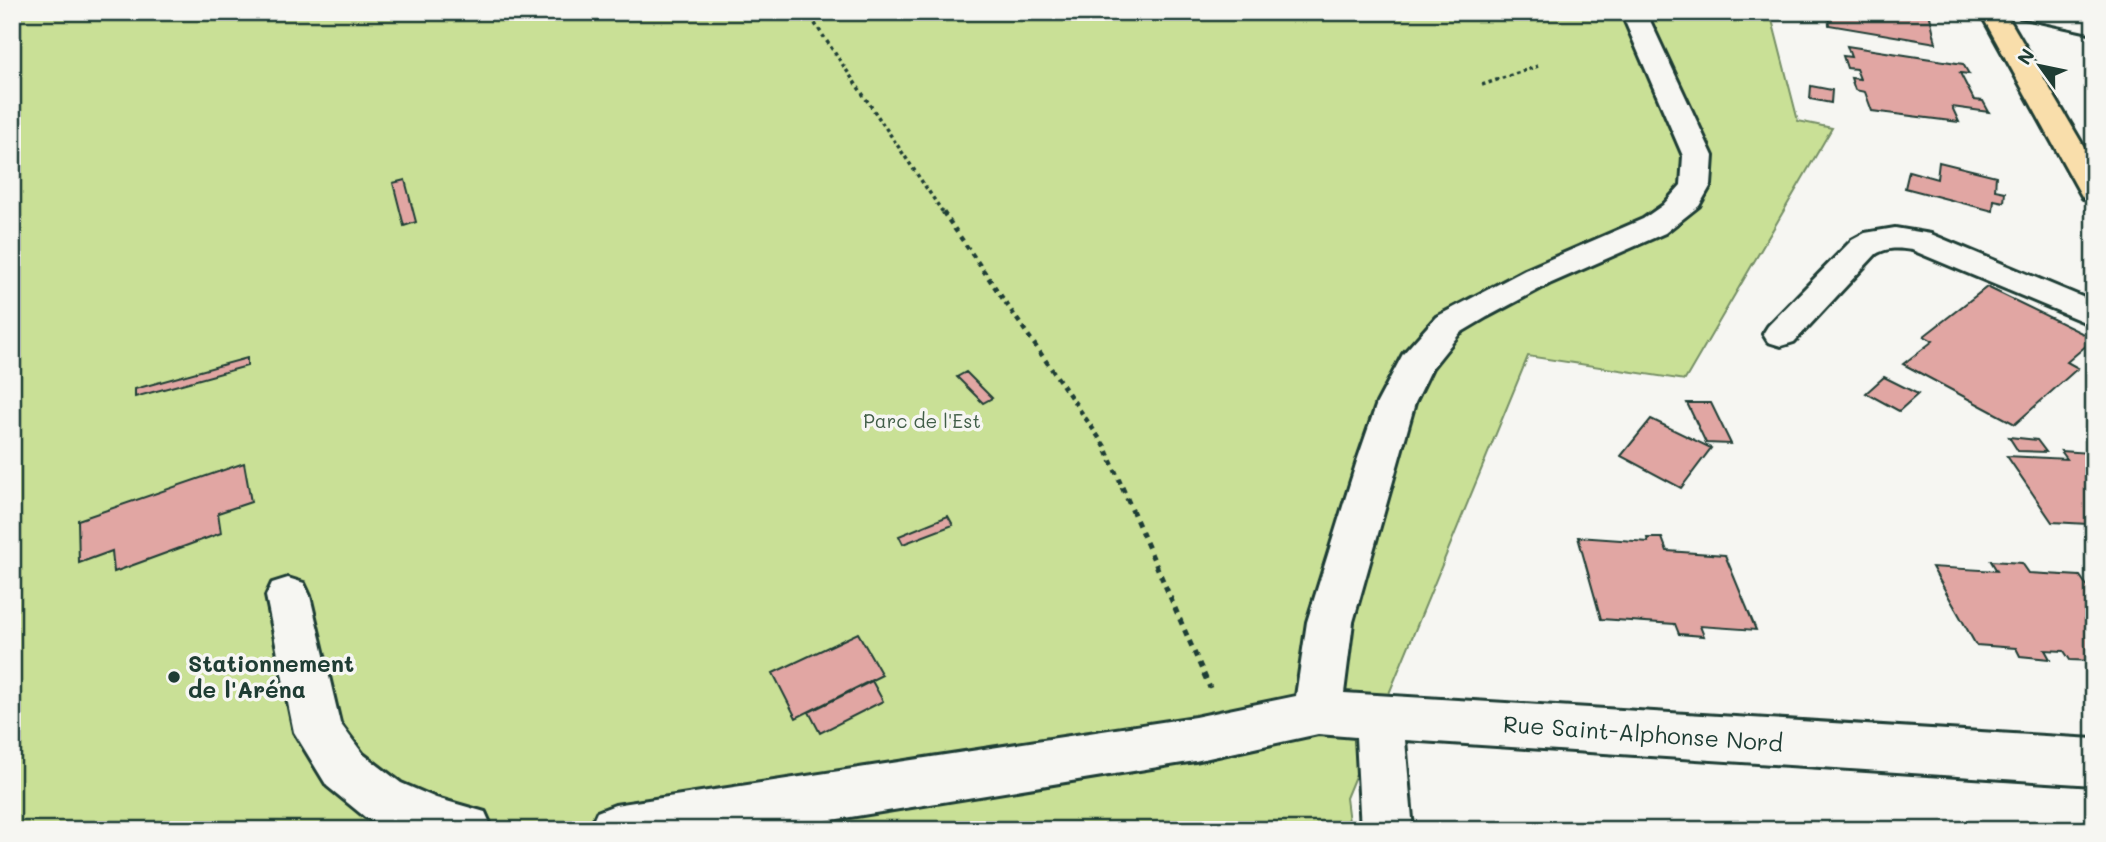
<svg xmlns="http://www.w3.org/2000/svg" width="2106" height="842" viewBox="0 0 2106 842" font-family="Mali,sans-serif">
<rect width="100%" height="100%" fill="#f6f6f2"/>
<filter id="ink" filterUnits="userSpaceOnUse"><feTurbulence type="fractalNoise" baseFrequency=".0143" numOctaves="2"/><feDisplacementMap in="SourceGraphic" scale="14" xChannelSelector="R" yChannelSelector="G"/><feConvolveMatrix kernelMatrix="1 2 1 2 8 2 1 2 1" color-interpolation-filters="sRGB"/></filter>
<g filter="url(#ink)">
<path fill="#c9e096" stroke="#748e65" stroke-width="2" d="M12,12h1758l28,109 34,7 -147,252 -157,-24 -182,442 4,32h-1338z"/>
<path fill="#e1a6a3" stroke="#1f3d34" stroke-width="2" d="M1828,12h101l7,31 -107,-18z
M1847,46l116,18 6,10 -9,-1 14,27 9,1 6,11 -37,-5 7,15 -87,-11 -7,-19 -10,-2 -4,-12 9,1 -4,-10 -9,-1 -4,-12 8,1z
M1811,86l21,4 -1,13 -21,-4z
M1939,162l57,14 -1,14 10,2 -1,10 -10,-2 -1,11 -88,-23 4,-17 28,8z
M405,180l11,42 -12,4 -11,-43z
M1987,287l107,52 -27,23 11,6 -63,56 -112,-60 30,-23 -9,-5z
M247,358v8l-112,31v-8z
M966,372l26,26 -9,5 -26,-26z
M1884,377l34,17 -19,17 -33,-18z
M1687,403h24l20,41 -25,-1z
M1651,419l60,29 -30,40 -60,-32z
M2009,437l28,3 9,12 -28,-1z
M2061,451l29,2 4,5v73l-6,-7 -36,-2 -45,-66 60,3z
M244,463l7,39 -33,11 3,20 -107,39 -2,-21 -33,12 -1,-43z
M948,516l5,9 -50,19 -4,-8z
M1578,537l70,5 -1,-4h15l5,13 58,4 31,75 -56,-4 4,10 -25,-2 -4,-10 -74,-5z
M1991,561l31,2 7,10 51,3 14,20v65l-24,-1 -6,-9 -19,-1 5,9 -30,-3 -4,-8 -40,-3 -44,-78 65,4z
M858,633l24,42 -86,43 -23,-45z
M872,681l11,20 -63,32 -11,-21z"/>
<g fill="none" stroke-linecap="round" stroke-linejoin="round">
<defs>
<path id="minor" d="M1621,12h25l67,144 -2,29 -12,21 -34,27 -116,51 -62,33 -27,16 -28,35 -17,35 -62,219 -9,71 750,46v46l-689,-45 8,90h-52l-5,-93 -38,-3 -123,27 -425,69h-181l8,-18 18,-7 580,-88 101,-21 11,-74 50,-161 20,-58 26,-49 33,-37 89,-47 118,-51 20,-14 18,-20 2,-29z
M2017,12h51l26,5v16l-74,-16z
M1895,228l36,6 163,68v24l-182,-76c-14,-2 -24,-3 -36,4l-82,88 -13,4 -13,-4 -5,-8 5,-8 84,-86 13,-7z
M288,578l16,5 6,13 30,127 23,31 38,29 35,15 49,14 8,18h-100l-28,-13 -38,-31 -33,-54 -28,-136 6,-13z"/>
<path id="major" d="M1980,12h25l89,152v36l-11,-2 -4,-7z"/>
</defs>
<use href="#minor" stroke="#1f3d34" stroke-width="6"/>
<use href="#major" stroke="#1f3d34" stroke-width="6"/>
<path stroke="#1f3d34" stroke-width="3.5" stroke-dasharray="3.5 3.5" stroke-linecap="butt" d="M807,12l137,202
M1482,85l56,-19"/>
<path stroke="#1f3d34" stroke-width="4.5" stroke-dasharray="5 5" stroke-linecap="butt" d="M943,212l161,233 19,44"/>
<path stroke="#1f3d34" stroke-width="5" stroke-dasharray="6 6" stroke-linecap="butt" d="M1122,487l88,201"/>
<use href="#minor" fill="#f6f6f2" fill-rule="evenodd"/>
<use href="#major" fill="#f9deab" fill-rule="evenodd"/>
</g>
</g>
<circle fill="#1f3d34" stroke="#f6f6f2" stroke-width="2.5" cx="174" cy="677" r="7"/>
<g text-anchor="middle" stroke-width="7" stroke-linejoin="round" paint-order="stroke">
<g font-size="19" fill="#415e48" stroke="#f6f6f2">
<text x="922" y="428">Parc de l'Est</text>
</g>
<g font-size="23" font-weight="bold" fill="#1f3d34" stroke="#f6f6f2" text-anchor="start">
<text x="188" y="672">Stationnement<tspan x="188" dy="26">de l'Aréna</tspan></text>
</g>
<g font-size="23" fill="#1f3d34" stroke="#f6f6f2">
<text transform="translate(1643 734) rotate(4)" y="8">Rue Saint-Alphonse Nord</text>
</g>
</g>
<rect width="2106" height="842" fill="none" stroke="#f6f6f2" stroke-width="42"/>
<rect x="21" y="21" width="2064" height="800" fill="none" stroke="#1f3d34" stroke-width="2.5" filter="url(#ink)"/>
<g transform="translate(2040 66) rotate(303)" stroke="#f6f6f2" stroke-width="5" paint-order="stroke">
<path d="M0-5L12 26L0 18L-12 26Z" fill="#1f3d34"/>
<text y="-10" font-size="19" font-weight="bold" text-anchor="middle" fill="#1f3d34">N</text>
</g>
</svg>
